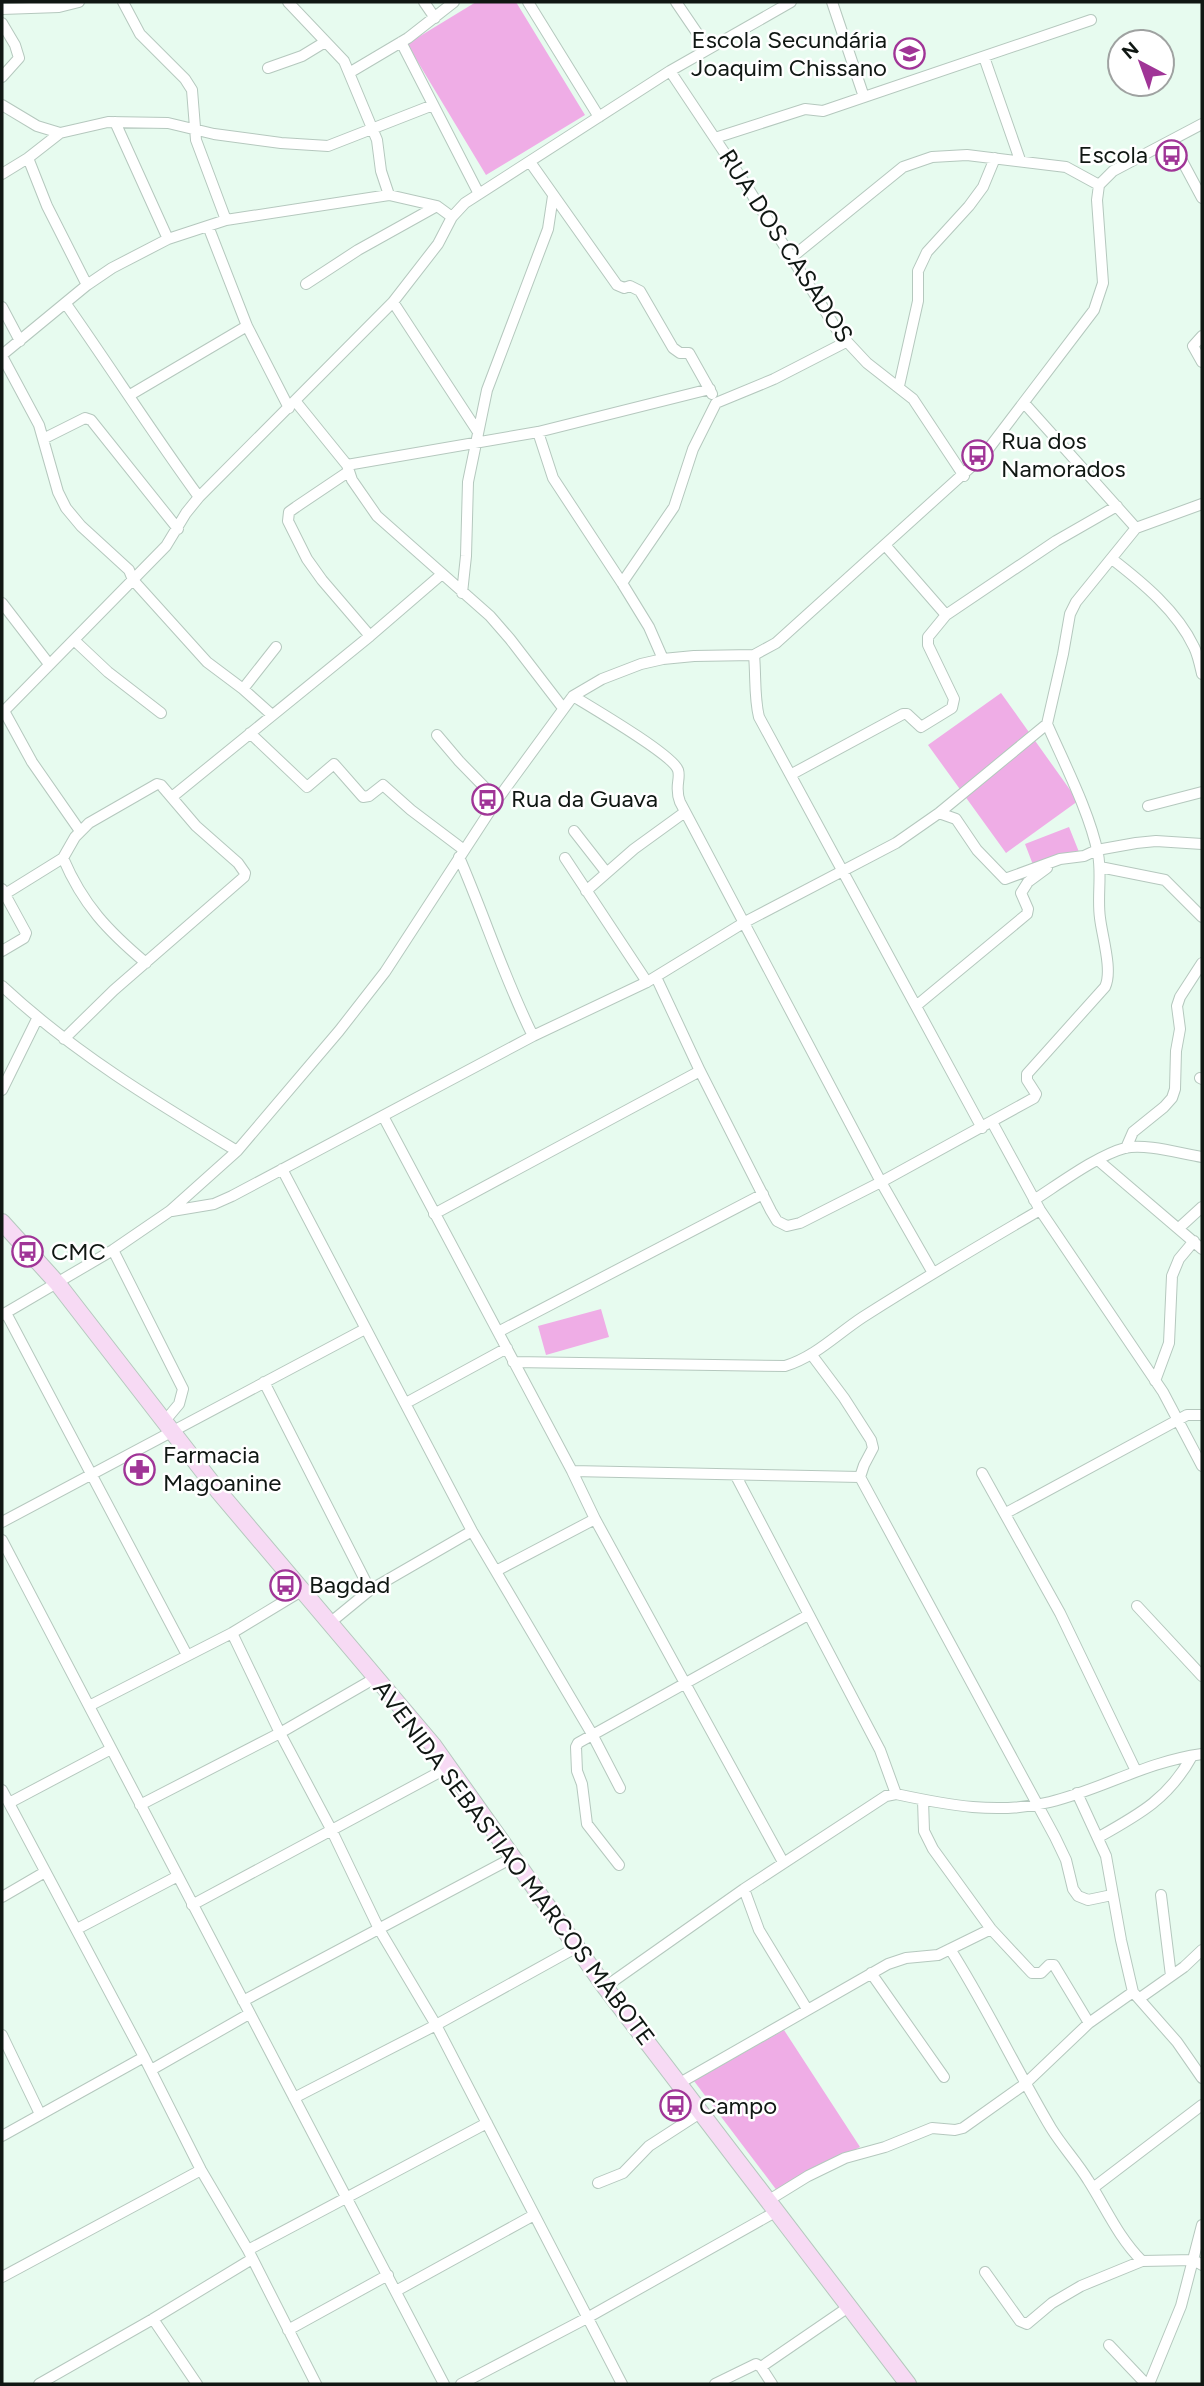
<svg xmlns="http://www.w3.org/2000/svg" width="1204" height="2386" viewBox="0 0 1204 2386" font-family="Figtree,sans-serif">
<rect width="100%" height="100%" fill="#e7fbef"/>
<path fill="#efade6" d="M476,2h40l69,113 -99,60 -79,-131z
M1001,693l77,108 -72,52 -78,-108z
M1069,827l10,25 -44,18 -10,-26z
M601,1309l8,28 -63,18 -8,-29z
M784,2030l76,117 -82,45 -84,-111z"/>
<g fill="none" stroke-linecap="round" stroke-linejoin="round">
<defs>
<path id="minor" d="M123,2l17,32 45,45 7,11 4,50 30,80
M288,2l56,59 33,79 4,31 8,24
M424,2l11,16
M528,2l71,115
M676,2l32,47
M832,2l32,95
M2,9l57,-2 20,-5
M2,23l13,22 4,13 -17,19
M401,42l78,152
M984,57l36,103
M268,68l34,-12 23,-14
M670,71l76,114 93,148 28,30 46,36 51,77
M349,73l59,-35 46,-36
M2,105l35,21 23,7
M115,122l53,117
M715,138l90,-29 18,2 268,-91
M1172,142l30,56
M28,158l19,48 40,79
M530,162l87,123 7,3 6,-2 10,5 33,57 7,5h9l23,41
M2,174l26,-16 32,-25 48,-11 60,1 46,11 67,9 47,3 105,-41
M208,226l39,100 42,82
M791,258l112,-91 29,-10 35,-2 99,12 33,18
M306,284l52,-34 79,-44
M393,302l85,130
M66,304c45,64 87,130 133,193
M2,307l18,34
M1202,336l-9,10 9,16
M2,355l85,-70 25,-17 56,-29 58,-19 163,-25 48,11 15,11
M2,356l37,69 19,67 8,16 15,18 48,44 4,10 74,82 36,27 29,26
M899,386l19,-85v-30l9,-19 42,-46 14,-19 12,-29
M130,395l117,-69
M296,402l51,63 5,15 25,36 113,100 20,23 53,69
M1025,404l111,124
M538,432l15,46 69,105 27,44 14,32
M43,439l42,-21 6,2 87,109
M347,465l191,-33 172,-43
M348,472l-52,35 -7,5 -1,9 19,38 15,21 48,56
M885,545l61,70
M1112,559c31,24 65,52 82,88 4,8 6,18 8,27
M622,583l52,-76 19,-58 23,-46 58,-24 72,-37
M462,593l4,-37 2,-74 19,-92 61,-161 5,-33
M2,603l47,61
M74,640l34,32 53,41
M754,655c2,21 0,42 5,62l223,411
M243,689l33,-42
M573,696c18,11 100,59 105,74 3,9 -4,17 2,32l201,380 52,91
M4,711l28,51 48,69
M2,713l164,-167 20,-33 13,-16 194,-195 45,-58 14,-27 13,-14 205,-132 121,-69
M250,733l57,54 27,-23 29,33 6,-1 14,-11 28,25 53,40
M437,735l22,26 38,39
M792,774l111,-60h4l14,13 31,-19 2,-9 -26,-54v-8l18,-22 110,-74 61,-35
M172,797l198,-161 72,-62
M1148,806l54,-14
M939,813l17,6 21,31 28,29 55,-20 24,-3 13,-6 39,-7 20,-2 46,3
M574,831l32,41
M459,857c26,60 45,121 74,179
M63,858c20,47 45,73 83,105
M565,858l82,124
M1100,867l65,13 37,37
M2,889l24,44 -2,5 -22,13
M586,891l48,-42 51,-37
M5,894l58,-36 12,-21 14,-14 68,-39 4,1 35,41 42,37 7,10 -1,4 -130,113 -50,49
M656,977l44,94 71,140 6,10 10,5 13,-3 81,-41 153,-84 2,-4 -9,-14v-6l78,-87c8,-16 -3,-51 -5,-69 -3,-21 2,-43 -2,-64 -8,-41 -34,-91 -51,-130
M2,986c71,66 152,115 235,165
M916,1006l111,-92 1,-5 -7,-16 7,-11 19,-14
M1200,1078l2,1
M2,1090l35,-71
M383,1116l189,355 23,48 188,343
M992,1122l48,88 123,182 39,74
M1126,1148l7,-16 31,-25 8,-9 3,-9 1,-38 4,-22 -3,-23 3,-9 22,-34
M1099,1161l103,88
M282,1169l190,362 120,203 28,54
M1034,1200c25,-16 64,-45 91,-52 20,-5 57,6 77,9
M172,1211l42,-7 18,-8 301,-160 114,-54 98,-60 151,-79 43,-30 108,-89 16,-70 7,-40 6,-12 60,-74 66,-24
M434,1214l266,-143
M1179,1228l23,-21
M113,1250l70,139 -4,15 -15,18
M6,1313l181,342
M2,1315l111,-65 57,-39 67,-60 102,-120 46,-59 112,-172 76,-104 29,-17 39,-15 22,-5 31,-3 60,-1 22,-12 207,-187 111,-146 9,-27 -6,-83 2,-15 14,-14 89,-47
M498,1332l265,-138
M811,1354l33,44 27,42 2,8 -9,17 -4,12 195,360 11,23 7,29 5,7 10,4 24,-5
M513,1362l272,4c30,-9 52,-32 78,-49 58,-37 117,-72 177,-107
M1155,1381l14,-38 3,-67 7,-17 15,-18
M264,1382l106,208
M406,1403l101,-55
M572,1471l288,6
M982,1473l78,140 76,158
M736,1476l144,274 16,44
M1006,1513l181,-98h15
M2,1522l363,-193
M2,1540l442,844
M496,1571l99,-52
M1137,1606l65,70
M331,1622l39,-32 102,-59
M232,1633l48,100 51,96 48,100 57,96 186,359
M89,1706l143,-73 71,-43
M2,1790l142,267 57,113 47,80 68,134
M1077,1793l29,63 15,84 12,52 44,50 25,36
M923,1800l1,31 9,18 58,80 41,44h9l8,-8h5l35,58
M9,1803l102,-54
M140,1805l140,-72 97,-56
M1099,1837c41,-23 70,-39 93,-81
M619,1865l-32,-41 -5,-40 -5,-13 -1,-24 2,-4 230,-128
M744,1889l15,41 48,79
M1161,1895l10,81
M2,1897l43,-25
M192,1905l257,-138
M77,1929l99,-52
M950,1949c37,58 66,120 101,179 11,18 26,34 37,52 18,28 30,57 54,81l52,-1 8,5
M871,1973l73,104
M605,1987l139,-98 142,-93 10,-2c51,11 102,21 154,8 53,-13 95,-40 152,-48
M1140,1998l44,-31 18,-17
M243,2001l271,-144
M2,2035l38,79
M151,2070l98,-56
M678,2084l210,-120 18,-6 32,-3 53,-26
M294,2098l142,-73 141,-78
M2,2136l142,-79
M598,2183l25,-10 26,-27 51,-33
M1093,2188l109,-83
M769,2200l39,-24 37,-18 40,-11 47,-19 23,2 8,-2 62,-44 64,-61 44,-31
M248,2250l239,-127
M985,2272l35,49 7,3 25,-21 29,-17 61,-25
M2,2277l199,-107
M396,2291l138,-76
M153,2319l44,65
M288,2330l100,-55
M1109,2345l37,39
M761,2367l89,-61
M39,2384l114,-65 99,-60
M461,2384l126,-66 190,-107
M715,2384l41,-20 5,3 11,17
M1149,2384l32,-78 21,-81"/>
<path id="secondary" d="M2,1222l56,62 161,208 214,253 172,242 303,397"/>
</defs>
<use href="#minor" stroke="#b5c8be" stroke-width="12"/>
<use href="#secondary" stroke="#b5c8be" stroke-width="18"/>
<use href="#minor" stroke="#fff" stroke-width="10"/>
<use href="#secondary" stroke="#f7daf4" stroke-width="16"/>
</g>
<defs>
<symbol id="school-ring" viewBox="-11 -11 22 22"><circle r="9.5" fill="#fff" stroke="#a03597" stroke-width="1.5"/><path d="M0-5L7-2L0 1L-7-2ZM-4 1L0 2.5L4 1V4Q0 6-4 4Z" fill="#a03597"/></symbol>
<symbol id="bus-ring" viewBox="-11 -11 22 22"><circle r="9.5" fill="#fff" stroke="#a03597" stroke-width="1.5"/><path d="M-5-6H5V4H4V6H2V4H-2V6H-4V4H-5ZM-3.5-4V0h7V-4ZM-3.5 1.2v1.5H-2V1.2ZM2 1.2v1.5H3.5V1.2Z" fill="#a03597"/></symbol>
<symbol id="pharmacy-ring" viewBox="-11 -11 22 22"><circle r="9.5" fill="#fff" stroke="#a03597" stroke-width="1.5"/><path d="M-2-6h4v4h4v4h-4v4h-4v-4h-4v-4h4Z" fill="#a03597"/></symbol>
</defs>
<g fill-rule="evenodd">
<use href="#school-ring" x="892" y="36" width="35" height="35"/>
<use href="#bus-ring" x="1154" y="138" width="35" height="35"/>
<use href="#bus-ring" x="960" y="438" width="35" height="35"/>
<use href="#bus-ring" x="470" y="782" width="35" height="35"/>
<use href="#bus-ring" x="10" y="1234" width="35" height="35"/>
<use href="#pharmacy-ring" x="122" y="1452" width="35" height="35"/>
<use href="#bus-ring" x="268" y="1568" width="35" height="35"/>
<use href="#bus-ring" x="658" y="2088" width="35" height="35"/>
</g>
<g text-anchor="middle" stroke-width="5" stroke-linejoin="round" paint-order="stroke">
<g font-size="24" fill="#101713" stroke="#fff" text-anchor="start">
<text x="887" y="48" text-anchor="end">Escola Secundária<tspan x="887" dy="28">Joaquim Chissano</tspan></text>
<text x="1148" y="163" text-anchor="end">Escola</text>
<text x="1001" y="449">Rua dos<tspan x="1001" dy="28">Namorados</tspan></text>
<text x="511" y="807">Rua da Guava</text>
<text x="51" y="1260">CMC</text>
<text x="163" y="1463">Farmacia<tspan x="163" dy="28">Magoanine</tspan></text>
<text x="309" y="1593">Bagdad</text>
<text x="699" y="2114">Campo</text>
</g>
<g font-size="24" fill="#101713" stroke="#fff">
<text transform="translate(786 246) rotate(57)" y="8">RUA DOS CASADOS</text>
<text transform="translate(514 1863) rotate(53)" y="8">AVENIDA SEBASTIAO MARCOS MABOTE</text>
</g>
</g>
<rect width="1204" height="2386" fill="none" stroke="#101713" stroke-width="7"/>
<g transform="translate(1141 63) rotate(319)"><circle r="33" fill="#ffffff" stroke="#9fa2a1" stroke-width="2"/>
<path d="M0-5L12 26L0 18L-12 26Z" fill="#a03597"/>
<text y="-10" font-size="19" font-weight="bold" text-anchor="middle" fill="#101713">N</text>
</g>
</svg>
